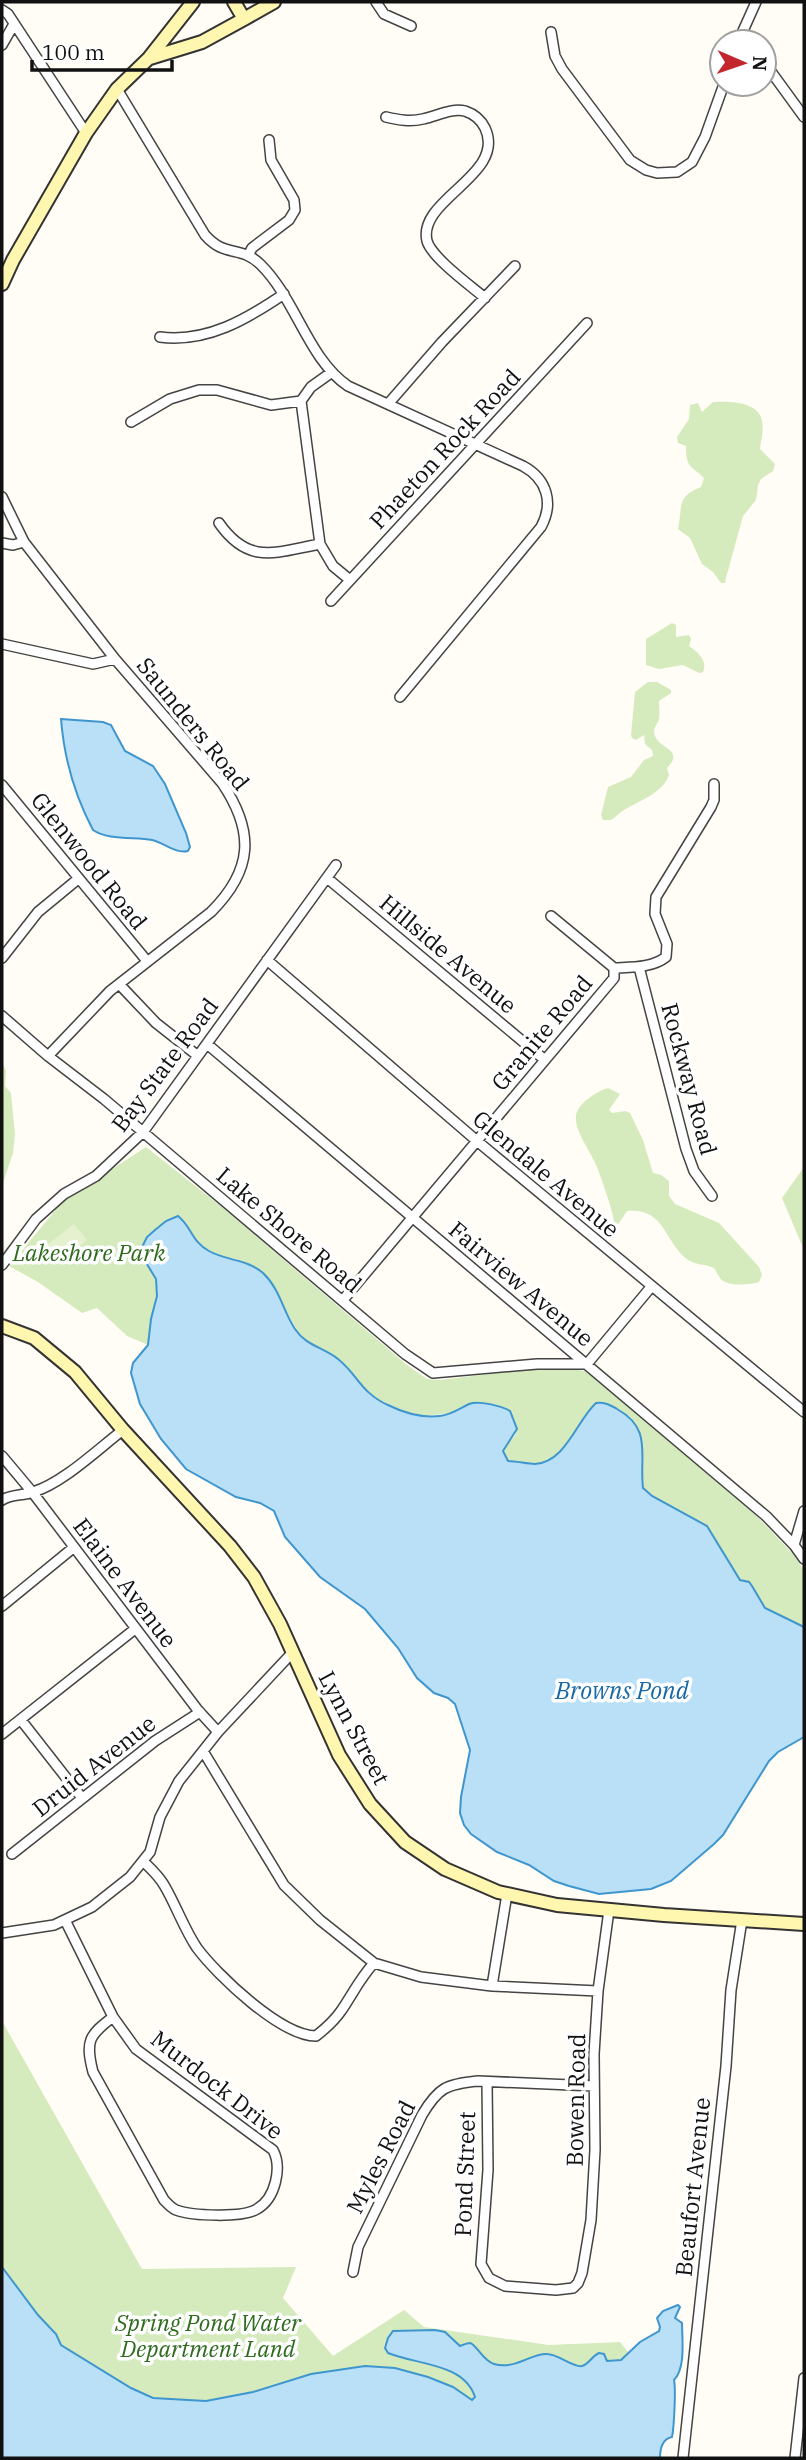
<svg xmlns="http://www.w3.org/2000/svg" width="806" height="2460" viewBox="0 0 806 2460" font-family="'IBM Plex Serif',serif">
<rect width="100%" height="100%" fill="#fffdf5"/>
<path fill="#d5ebbd" d="M713,402c15,-1 46,-1 49,19 2,10 -1,19 -2,28l15,15 -2,7 -12,8 -3,6 -2,15 -13,16 -17,62 -1,5h-4l-8,-11 -11,-8 -12,-26 -12,-9c5,-23 -2,-32 23,-42l3,-9c-13,-13 -18,-9 -18,-32l-8,-3 -1,-6 12,-18 1,-14 8,-2 4,9z
M672,623l4,2v12l13,-2 2,4 -2,7c9,6 19,15 14,26l-4,1 -16,-8 -24,4 -13,-4v-26z
M648,682h9l14,8v3l-12,8c0,6 1,13 0,18 -2,7 -7,9 -4,17 5,13 30,14 12,32l2,7c-7,19 -29,25 -45,35 -5,3 -8,7 -13,10h-8l-2,-5 7,-28 23,-10 13,-17 9,-4 -1,-6 -7,-6 -1,-9 -8,5 -4,-2 -1,-3 4,-43z
M2,1062l4,9 -1,15 6,7 4,42 -2,18 -11,33z
M608,1088l12,6 -11,16 3,3 14,-2 4,2 13,27 10,33 8,2 8,6v15l6,8 44,19 40,44 3,8 -3,7c-10,3 -33,5 -39,-4 -3,-4 -4,-7 -6,-10 -9,-4 -18,-3 -26,-8 -24,-18 -23,-53 -61,-49l-10,15 -2,-1c-4,-20 -11,-39 -18,-58 -5,-14 -23,-36 -21,-51 1,-12 21,-25 32,-28z
M146,1147l76,60 185,158 20,14 14,1c41,-4 115,-19 151,-7l160,138 41,43 11,16v57c-12,-5 -27,-10 -37,-18 -13,-9 -10,-25 -27,-29l-33,-54 -55,-30 -9,-8c-3,-33 9,-60 -26,-79 -7,-4 -12,-7 -21,-6 -13,18 -36,59 -61,61 -8,0 -18,-3 -27,-3l-5,-10 13,-17 -24,-29h-23l-16,8 -30,3 -20,-5 -33,-16 -34,-38 -20,-9 -17,-14 -28,-51 -34,-24 -15,-2 -27,-15 -17,-26 -12,5 -11,9 -8,7 -5,10 -1,6 15,26 1,10 -9,56 -21,-9 -30,-28 -15,5 -44,-31 -29,-16 54,-65z
M804,1167v83l-22,-52z
M2,2021l140,248 154,-2 -13,31 50,58 71,-46 20,17 125,18 71,-3 8,10 -12,106 -387,-56 -72,5 -103,-65 -38,-51 -14,-25z"/>
<path fill="#e6f2cf" d="M74,1224l13,16 -27,23 -14,-17z"/>
<path fill="#b9e0f7" stroke="#3f96cf" stroke-width="2" d="M61,719l42,3 8,3 14,26 28,15 12,18 21,49 4,14 -2,4c-13,3 -23,-8 -36,-11 -18,-3 -45,0 -59,-10 -18,-34 -29,-73 -32,-111z
M178,1216c14,11 13,25 31,35 18,10 38,8 54,22 17,16 20,38 32,56 11,17 28,18 43,30 20,16 23,34 50,46 16,8 34,13 52,11 11,-1 19,-7 29,-12 9,-4 33,2 41,7l7,18 -14,22 5,10c9,0 19,3 27,3 31,-2 42,-44 61,-61 9,-1 14,2 21,6 36,20 22,46 26,79l9,8 55,30 33,54 9,2 3,4 13,22 39,19v110l-26,15 -9,9 -46,74 -9,9 -43,37 -20,8 -52,5 -30,-8 -15,-5 -25,-16 -32,-13 -26,-18 -7,-9 -4,-12 1,-16 9,-47 -15,-46 -7,-6 -14,-5 -17,-15 -19,-30 -33,-39 -45,-32 -35,-40 -11,-26 -14,-8 -24,-6 -50,-28 -25,-30 -21,-35 -9,-31 2,-10 15,-18 3,-26 6,-23 -1,-17 -14,-23v-9l5,-10 8,-7 11,-9z
M2,2267l36,48 18,19 5,11 70,43 22,10 53,3 47,-9 58,-18 54,-8 30,2 33,9 25,10 19,13 3,-3c-11,-34 -58,-32 -87,-44l-3,-5 3,-10 5,-7 42,-1 10,2 15,14c3,-1 7,-3 10,-3 6,1 13,18 24,21 22,6 37,-11 53,-10 11,0 27,14 35,12 7,-2 10,-10 17,-13l5,1 3,7 14,-1 19,-18 19,-11 1,-4 -3,-9 6,-7 15,-6 2,2 -5,11 7,5c0,16 4,45 -8,57 2,9 0,48 -2,57 -10,2 -12,13 -12,21h-658z"/>
<g fill="none" stroke-linecap="round" stroke-linejoin="round">
<defs>
<path id="street" d="M376,2l8,12 27,12
M2,10l6,4 78,119
M551,32l4,24 7,13 68,91 16,10 11,3 20,-1 15,-10 13,-25 19,-53
M738,42l18,-40
M2,45l12,-21
M764,62l40,55
M117,89l88,146c20,23 35,10 55,29 36,35 48,95 88,122l175,80c24,13 31,37 18,61l-141,170
M386,117c13,3 24,5 37,2 14,-3 28,-11 42,-8 9,3 16,9 20,17 22,47 -68,71 -58,113 5,17 44,45 58,57
M249,254l3,-6 37,-28 6,-10 -1,-10 -23,-40 -2,-20
M160,337c47,6 87,-18 124,-43
M332,372l-21,15 -10,14 19,143 13,22 17,14
M388,404l54,-62 73,-76
M131,422l39,-23 29,-9h18l54,15 30,-4
M2,497l22,45 91,117
M219,523c30,43 57,29 101,21
M2,543l11,2 11,-3
M331,601l256,-278
M2,644l91,20 22,-5 107,124c33,49 31,87 -11,129l-101,79 -62,65
M2,785l145,176
M327,878l218,182
M551,916l63,52
M2,958l36,-46 40,-33
M267,960l210,181 327,271
M639,967l47,182 8,22 18,25
M119,984l37,39 42,33
M2,1016l46,40 56,43 301,255 28,19 104,-9h50l64,-77
M207,1044l559,472 28,29 10,14
M2,1265l34,-46 28,-25 32,-18 47,-44 193,-267
M343,1300l271,-322v-10c17,-1 38,0 52,-11l1,-13 -12,-30 1,-17 55,-90 3,-7v-16
M2,1456l31,37 164,216 21,23
M2,1500c10,-6 20,-4 31,-8 30,-9 65,-43 90,-62
M794,1545l10,-34
M2,1606l71,-58
M21,1720l61,78
M2,1734l133,-105
M203,1751l81,134 36,35 54,43 47,14 71,9 106,5
M12,1854l143,-113 45,-29
M143,1861c7,7 16,15 21,24 12,20 20,44 33,63 21,28 84,88 119,88 9,-7 18,-15 25,-25 11,-16 19,-33 33,-48
M65,1920l48,97 23,32 137,101c9,17 3,48 -16,59 -14,9 -65,7 -81,1 -5,-2 -8,-6 -12,-10l-71,-128c-8,-31 -4,-37 20,-55
M2,1933l52,-8 38,-18 38,-30 20,-25 10,-35 19,-36 39,-49 74,-79
M492,1986l15,-92
M487,2082l1,88 -7,94 8,14 16,8 51,4 17,-2 5,-5 4,-10 9,-53 4,-70 -1,-96 4,-63 11,-81
M353,2272l5,-25 64,-132c16,-27 24,-31 56,-34l116,5
M683,2458l43,-392 5,-76 11,-70
M795,2458l9,-80"/>
<path id="secondary" d="M234,2l10,17 30,-17
M150,58l52,-16 42,-23
M2,284l11,-24 73,-127 31,-44 32,-31 44,-56
M2,1326l32,12 41,34 48,58 107,116 24,31 26,47 59,131 31,49 35,38 40,27 53,23 59,13 107,10 140,9"/>
</defs>
<use href="#street" stroke="#444" stroke-width="12"/>
<use href="#secondary" stroke="#333" stroke-width="16"/>
<use href="#street" stroke="#fff" stroke-width="9"/>
<use href="#secondary" stroke="#fff6b0" stroke-width="12"/>
</g>
<g text-anchor="middle" stroke-width="7" stroke-linejoin="round" paint-order="stroke">
<g font-size="23" fill="#111" stroke="#fff">
<text transform="translate(445 449) rotate(-47)" y="8">Phaeton Rock Road</text>
<text transform="translate(193 724) rotate(51)" y="8">Saunders Road</text>
<text transform="translate(89 861) rotate(51)" y="8">Glenwood Road</text>
<text transform="translate(448 954) rotate(40)" y="8">Hillside Avenue</text>
<text transform="translate(542 1033) rotate(-50)" y="8">Granite Road</text>
<text transform="translate(165 1065) rotate(-53)" y="8">Bay State Road</text>
<text transform="translate(689 1079) rotate(75)" y="8">Rockway Road</text>
<text transform="translate(546 1174) rotate(40)" y="8">Glendale Avenue</text>
<text transform="translate(289 1230) rotate(40)" y="8">Lake Shore Road</text>
<text transform="translate(521 1284) rotate(40)" y="8">Fairview Avenue</text>
<text transform="translate(125 1583) rotate(53)" y="8">Elaine Avenue</text>
<text transform="translate(354 1728) rotate(62)" y="8">Lynn Street</text>
<text transform="translate(94 1766) rotate(-38)" y="8">Druid Avenue</text>
<text transform="translate(217 2085) rotate(38)" y="8">Murdock Drive</text>
<text transform="translate(576 2100) rotate(-89)" y="8">Bowen Road</text>
<text transform="translate(381 2157) rotate(-63)" y="8">Myles Road</text>
<text transform="translate(465 2174) rotate(-88)" y="8">Pond Street</text>
<text transform="translate(693 2187) rotate(-84)" y="8">Beaufort Avenue</text>
</g>
<g font-size="23" font-style="italic" fill="#2f6b1f" stroke="#fff">
<text x="89" y="1261">Lakeshore Park</text>
<text x="208" y="2331">Spring Pond Water<tspan x="208" dy="26">Department Land</tspan></text>
</g>
<g font-size="24" font-style="italic" fill="#1768a6" stroke="#fff">
<text x="622" y="1699">Browns Pond</text>
</g>
</g>
<rect width="806" height="2460" fill="none" stroke="#111111" stroke-width="7"/>
<g transform="translate(743 63) rotate(92)"><circle r="33" fill="#ffffff" stroke="#a0a0a0" stroke-width="2"/>
<path d="M0-5L12 26L0 18L-12 26Z" fill="#c4262e"/>
<text y="-10" font-size="19" font-weight="bold" text-anchor="middle" fill="#111111">N</text>
</g>
<path d="M32 60v10h140v-10" fill="none" stroke="#111111" stroke-width="3.5"/>
<text x="42" y="60" font-size="21" fill="#111111" stroke="#ffffff" stroke-width="5" paint-order="stroke">100 m</text>
</svg>
